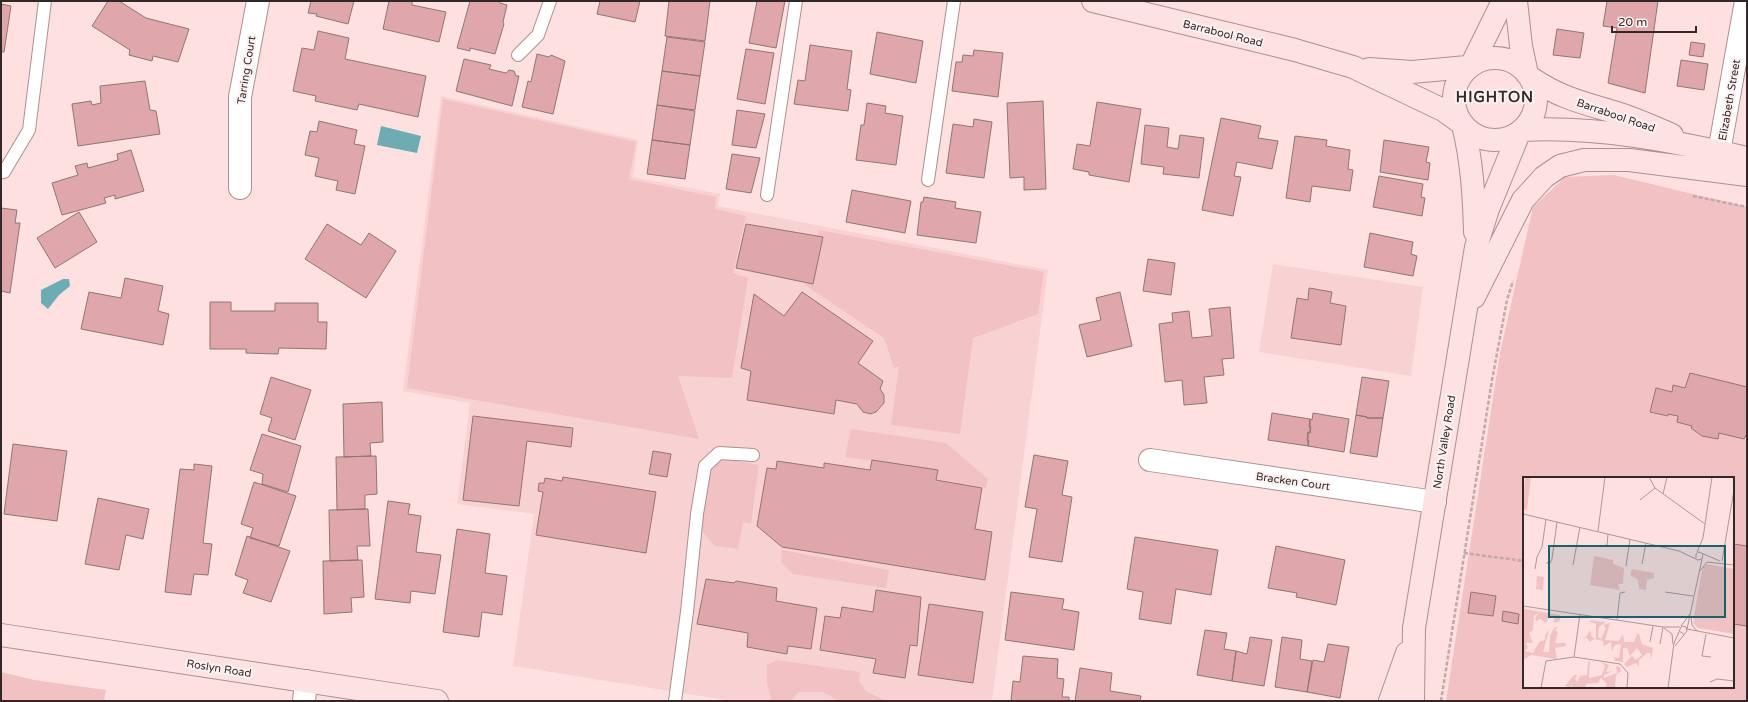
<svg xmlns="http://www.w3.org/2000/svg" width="1748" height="702" viewBox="0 0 1748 702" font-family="'Varela Round',sans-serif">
<rect width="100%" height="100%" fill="#ffe0e1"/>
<path fill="#f8d2d3" d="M441,96l197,44 -5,37 87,17 -2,12 330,64 -56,431h-260l-219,-35 21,-152 -77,-10 13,-101 -67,-12z
M1273,264l150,23 -12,89 -152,-24z"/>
<path fill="#f2c1c3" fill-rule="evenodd" d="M443,99l193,43 -7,37 87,18 -1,12 31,7 -13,57 15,5 -16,100 -54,-2 21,63 -292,-51z
M1614,175l133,32v494h-301l54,-348 33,-146 32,-30zM1524,478h209v209h-209z
M819,230l225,42 -6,42 -65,24 -13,96 -69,-9 8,-59 -5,2 -10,-30 -79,-53z
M851,429l95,14 42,36 -2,9 -50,-9 2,-9 -93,-13z
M720,459h6l33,6 -8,59 -8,-2 -5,27 -23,-3 -15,-17 11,-60z
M782,550l107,20 -3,18 -93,-14 -12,-12z
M777,660l83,12 -1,9 7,10 18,9 -45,1 -16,-9h-24l-9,9h-18l-5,-17v-19z
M1,672l33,8 72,10 -2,11h-103z"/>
<path fill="#6badb3" d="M381,126l40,10 -4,17 -40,-8z
M63,279h6l1,7 -11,9 -11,14 -7,-6v-13z"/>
<path fill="#dfa7a9" stroke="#907576" d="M108,1h11l27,17 43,11 -11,33 -25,-6 -1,5 -23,-6 1,-5 -38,-24z
M311,1h43l-6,23 -32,-8 1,-2 -9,-1z
M389,1h23v4l34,7 -7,30 -56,-13z
M470,1h29l1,2 7,2 -4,17 1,2 -9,30 -25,-6v3l-13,-3z
M600,1h40l-5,21 -38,-8z
M669,1h41l-5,40 -40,-5z
M757,1h28l-9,47 -27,-5z
M1607,1h51l-13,92 -37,-10 9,-55 -14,-2z
M1,4l10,2 -7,46h-3z
M1557,29l27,4 -4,25 -27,-3z
M318,31l31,7 -4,21 81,17 -8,41 -59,-13 -2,6 -42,-9 1,-5 -23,-5 9,-43 12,2z
M877,32l46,9 -7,42 -46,-9z
M667,37l38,5 -5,34 -38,-5z
M1691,42l14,2 -2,13 -14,-2z
M810,45l42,6 -5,38 4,1 -3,21 -54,-7 4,-24 7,1z
M746,49l28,4 -9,51 -28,-5z
M974,50l29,3 -5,44 -46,-6 4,-29h6l1,-7 10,1z
M537,54l12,3 2,-2 14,6 -12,53 -31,-7 6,-26 3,1z
M464,59l27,6 -2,4 17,4 3,-3 5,1 2,5h3l-7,30 -56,-15z
M1681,60l27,4 -4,26 -27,-4z
M662,71l38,5 -5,34 -38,-5z
M145,81l5,29 6,1 4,23 -82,12 -6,-42 19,-3 1,4 9,-2 -1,-17z
M1043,101l3,88 -22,1v-13l-14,1 -3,-75z
M1097,102l44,7 -12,73 -40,-7v-3l-16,-3 4,-25 13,2z
M867,103l19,3 -1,7 18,3 -7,49 -40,-5 5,-35h3z
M657,105l38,6 -5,34 -38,-5z
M737,110l28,4 -9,34 -24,-3z
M1221,118l40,8 -3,12 20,3 -6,28 -35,-7 -3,14 7,1 -8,39 -31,-6z
M974,119l18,3 -8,56 -38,-5 7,-49 20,3z
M319,121l38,9 -3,14 11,2 -10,48 -19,-4 2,-9 -23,-5 4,-18 -14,-3 5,-24 7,1z
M1145,125l24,3 -2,19 11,2 2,-14 24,3 -5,40 -36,-4 1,-7 -23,-3z
M1295,136l32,4 -1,6 24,4 -2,19 5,1 -3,21 -38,-5 -2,16 -24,-4z
M652,140l38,5 -5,34 -38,-5z
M1384,140l45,7 -3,15 4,1 -2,17 -48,-8z
M131,150l13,41 -29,8v-4l-11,3 2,5 -44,12 -10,-32 26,-8 -3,-9 12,-3 1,5 30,-8 -1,-6z
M732,154l28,4 -9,35 -25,-4z
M1379,176l44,8 -2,13 4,1 -3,18 -49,-9z
M852,190l59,11 -6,32 -59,-11z
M924,197l32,5 -1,6 26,4 -5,31 -59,-8 4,-33h2z
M1,208l16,2 -2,13h5l-10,70 -9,-2z
M79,212l18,30 -42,26 -18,-30z
M327,224l34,21 8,-12 27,18 -30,47 -61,-39z
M746,224l77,13 -10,47 -77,-16z
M1370,233l43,9 -2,12 6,2 -4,20 -49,-9z
M1148,259l27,4 -4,32 -28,-4z
M125,278l38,8 -5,25 11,3 -6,31 -82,-16 8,-37 32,6z
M1309,288l23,4 -2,11 16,3 -5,39 -50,-7 6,-40 11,2z
M802,292l71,49 -15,22 25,18 -3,8 4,6v8l-8,9 -6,2 -7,-2 -6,-8 -21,-4 -2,14 -87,-14 4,-29 -10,-3 13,-74 30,22z
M1120,292l12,54 -45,11 -8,-32 22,-5 -5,-22z
M210,302h21v9h44v-8h43v19h9l-1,27 -47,-1 -1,6 -32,-1v-4h-36z
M1230,307l4,51 -12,1 2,16 -20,2 3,26 -23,2 -2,-25 -17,2 -6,-58 14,-2 -1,-9 17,-2 3,27 20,-2 -3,-27z
M1690,373l57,14v46l-3,6 -25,-6 -1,6 -16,-3 -11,-8 1,-2 -15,-4 1,-6 -10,-2v2l-18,-4 6,-24 16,4 1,-7 12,3z
M271,377l40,13 -16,50 -27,-9 4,-13 -12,-4z
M1362,377l27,4 -6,37h-16v-1l-11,-2z
M382,402l1,40 -13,1 1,13 -27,1 -1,-53z
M1272,413l38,6v14l-2,-1 -1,8 2,1 -1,5 -40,-6z
M1313,413l36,6 -5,33 -36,-6v-14l2,1 1,-6h-2l1,-8 2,1z
M1356,415l11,2v1h16l-6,39 -27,-4z
M473,416l100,12 -2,19 -44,-6 -8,65 -56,-6z
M262,434l39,12 -13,46 -26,-8 1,-10 -13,-4z
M13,444l54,7 -10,70 -53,-7z
M653,451l18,3 -4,23 -18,-3z
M1034,455l34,6 -6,34 10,2 -10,65 -33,-5 8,-48 -12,-2z
M376,456l1,38 -12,1v14l-28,1 -1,-53z
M872,460l66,10 -2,10 46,8 -7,41 17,3 -7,48 -203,-33 -25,-21 10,-58 9,1 1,-8 47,7v-5l46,7z
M194,464l18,2 -9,77 9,1 -4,31 -14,-1 -3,21 -26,-3 15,-123 14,1z
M563,477l93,15 -10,61 -110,-18 7,-43 -5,-1 1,-8h5l1,-5 17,3z
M254,482l42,14 -17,50 -29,-8 3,-10 -12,-4z
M98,498l51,11 -6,30 -17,-4 -7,35 -34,-6z
M388,501l22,3 -2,10 13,2 -5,36 25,3 -6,39 -24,-3 -1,12 -35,-4z
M368,509l2,37h-13l1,14 -28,1 -1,-51z
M457,529l33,5 -5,39 22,3 -5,39 -20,-3 -3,25 -36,-5z
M247,536l43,15 -19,51 -28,-9 5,-13 -13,-5z
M1135,537l83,13 -7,45 -35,-6 -5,35 -32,-5 4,-27 -16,-3z
M1733,544l14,2v80l-14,-2z
M1276,546l69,14 -9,45 -40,-8 1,-4 -29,-5z
M362,560l2,37 -13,1 1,14 -28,2 -1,-53z
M706,579l28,4 2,-2 41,7 -1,13 41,7 -6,41 -23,-3 -1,8 -40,-7 1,-14 -51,-9z
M876,590l45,7 -4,49 -7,-1 -5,33 -32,-5 3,-14 -56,-9 5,-34 15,2 2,-11 31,5z
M1011,592l53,7 -2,10 17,3 -5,38 -69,-10z
M1471,592l25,4 -3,20 -25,-3z
M929,604l54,8 -10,71 -55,-8z
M1503,611l16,3 -1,10 -16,-3z
M1205,630l22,3 -3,16 12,2 -4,30 -35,-6z
M1250,637l22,3 -8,46 -32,-5 4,-30 11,3z
M1282,637l20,3 -2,19 12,2 -5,31 -32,-5z
M1328,644l21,3 -9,51 -33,-6 6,-32 11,2z
M1023,656l35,3 -1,19 7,1 -2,18h7v4h-58l2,-20 7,1z
M1080,668l32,5 -2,18 31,5 -1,5h-65z"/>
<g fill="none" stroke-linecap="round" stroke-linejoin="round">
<defs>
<path id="lane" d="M518,55l20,-20 12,-34
M1,172h3l25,-42 16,-129
M928,180l26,-179
M767,195l29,-194
M675,701l12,-89 10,-98 8,-48 14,-13 34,2"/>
<path id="street" d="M1719,152l27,-151
M240,188v-91l18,-96
M1150,460l285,42
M304,701l2,-20"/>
<path id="secondary" d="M1093,1l202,49 58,17 90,43 17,12
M1516,1l5,45 6,28
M1454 99a41 41 0 1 1 82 0a41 41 0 1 1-82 0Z
M1472,64l31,-63
M1369,69l43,3 55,-5
M1531,78c29,20 53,25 86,35 19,6 37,14 55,22
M1463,125c9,36 11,71 12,107
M1522,130c76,-4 152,11 225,28
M1474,297l49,-97 21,-23 16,-11 24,-6h45l118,15
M1,635l436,66
M1390,701l17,-48
M1413,701l1,-73 62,-381 12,-38 31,-76"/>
</defs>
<use href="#lane" stroke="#ac8f90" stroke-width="14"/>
<use href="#street" stroke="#ac8f90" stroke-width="24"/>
<use href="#secondary" stroke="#ac8f90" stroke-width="24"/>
<path stroke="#c1a8a9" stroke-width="2.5" stroke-dasharray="4 2" stroke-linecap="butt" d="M1693,196l54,11
M1464,553l60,8
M1441,701l51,-321 15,-80 6,-19"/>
<use href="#lane" stroke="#fff" stroke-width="12"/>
<use href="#street" stroke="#fff" stroke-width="22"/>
<use href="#secondary" stroke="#fde2e3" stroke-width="22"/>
</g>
<g text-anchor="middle" stroke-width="4" stroke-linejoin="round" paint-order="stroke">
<g font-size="11" fill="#332828" stroke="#fff2f2">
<text transform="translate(1223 33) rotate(14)" y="4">Barrabool Road</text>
<text transform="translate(246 70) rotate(-81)" y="4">Tarring Court</text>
<text transform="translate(1729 100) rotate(-80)" y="4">Elizabeth Street</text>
<text transform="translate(1616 115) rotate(19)" y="4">Barrabool Road</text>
<text transform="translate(1444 442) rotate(-81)" y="4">North Valley Road</text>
<text transform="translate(1293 481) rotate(8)" y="4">Bracken Court</text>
<text transform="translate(219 668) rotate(9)" y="4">Roslyn Road</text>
</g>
<g font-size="15" font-weight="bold" letter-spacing="1" fill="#332828" stroke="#fff2f2">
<text x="1495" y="102">HIGHTON</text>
</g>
</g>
<g transform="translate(1523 477)">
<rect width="211" height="211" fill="#ffe0e1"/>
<path d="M2,0h6l-4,33 -4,-1zM71,79l19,4v4l11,4 -1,16h-5l2,6 -30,-5zM184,87l27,5v65l-36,-6 -5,-5 7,-42 3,-14zM109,92l22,4v5l-7,2 -1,10 -7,-1 -1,-9 -8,-5zM14,99l7,1 -1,13 -7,-1zM1,132l36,6v6l-5,2 -2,-2 3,-4 -8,1 -2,5 -6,-4 -4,2 -1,-3 4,-5 -5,3 -1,14 -4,3 4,10h-7l2,5 -3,3 8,2 6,-11 6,-2v-5l4,-5 -6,22h6l1,-16 4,-8 4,-2 -3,4 3,2 -3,11h10l1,3 -11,2 2,11 -26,-4 -8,5zM67,143l16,2 -7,5 -1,10 3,2 5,-11 -3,-3 7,-2 -5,17 14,1 4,-7 1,8h10l3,-8h2l3,10 11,4 -2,12 -1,-7h-3l-8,7v7l-3,-4 -9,4 -3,-3 8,-8 4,4 6,-5 -5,-7 -7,8 -3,-8h-4v14l-8,-1 -1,-4 5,1 2,-14 -6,1 -3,6 -1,-9 -7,4 -1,-5 -9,-2 -4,3 -3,-4 -7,-1h6l4,-7 2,7 4,2v-15l-5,-2 -1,3zM67,184l-1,17 13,-3 3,-9 -4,-4 8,3 -3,7 7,-1 -9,4v3l13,-5 -1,-7 4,1 1,4 -5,4 -1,11 3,2h-13l2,-4 -6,-6 -3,5 -12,1v4h-13l-1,-3 -2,3 -5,-2 9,-11h3l-2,4 2,3 3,-6 7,-1 1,-13z" fill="#f2c1c3"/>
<path fill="none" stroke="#ad9697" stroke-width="1" d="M126,0l6,11 50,36M140,17l4,-17M117,23l15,-12M0,37l156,37 19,9 4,-1 1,-5M75,54l7,-54M79,69l5,-1 1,-11M174,75l6,-14 9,-61M173,81v-4l3,-2 21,9M199,84l12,-71M23,86h4l2,-4 5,-37M119,87l4,-21M50,88l7,-38M103,89l4,-27M12,92l2,-12 5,-10 4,-28M177,94l7,-9 27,3M142,115l28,4M0,129l140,21h17M168,140l1,8 5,6M94,143l3,-27 5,-1M158,149l9,-12M141,151l8,6 1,10M164,152l47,9M164,152l15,-70M183,157l-4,22 9,1M127,165l3,-16M137,167l3,-17M152,169l12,-15 -1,-4 -4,-1 -3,5 5,3M51,180l46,7 8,9 -1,15M187,205l7,-3 17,2M18,211l5,-27 28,-4 6,-43M145,211l6,-45 5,-11"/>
<path fill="#14636a" fill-opacity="0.15" stroke="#14636a" stroke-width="2" d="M26,69h176v71h-176z"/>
<rect width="211" height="211" fill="none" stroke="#332828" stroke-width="2"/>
</g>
<rect width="1748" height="702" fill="none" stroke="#332828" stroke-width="4"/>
<path d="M1612 26v6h84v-6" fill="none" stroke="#332828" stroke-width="2"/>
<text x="1618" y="26" font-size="12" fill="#332828" stroke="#fff2f2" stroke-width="3" paint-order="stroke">20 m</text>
</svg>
